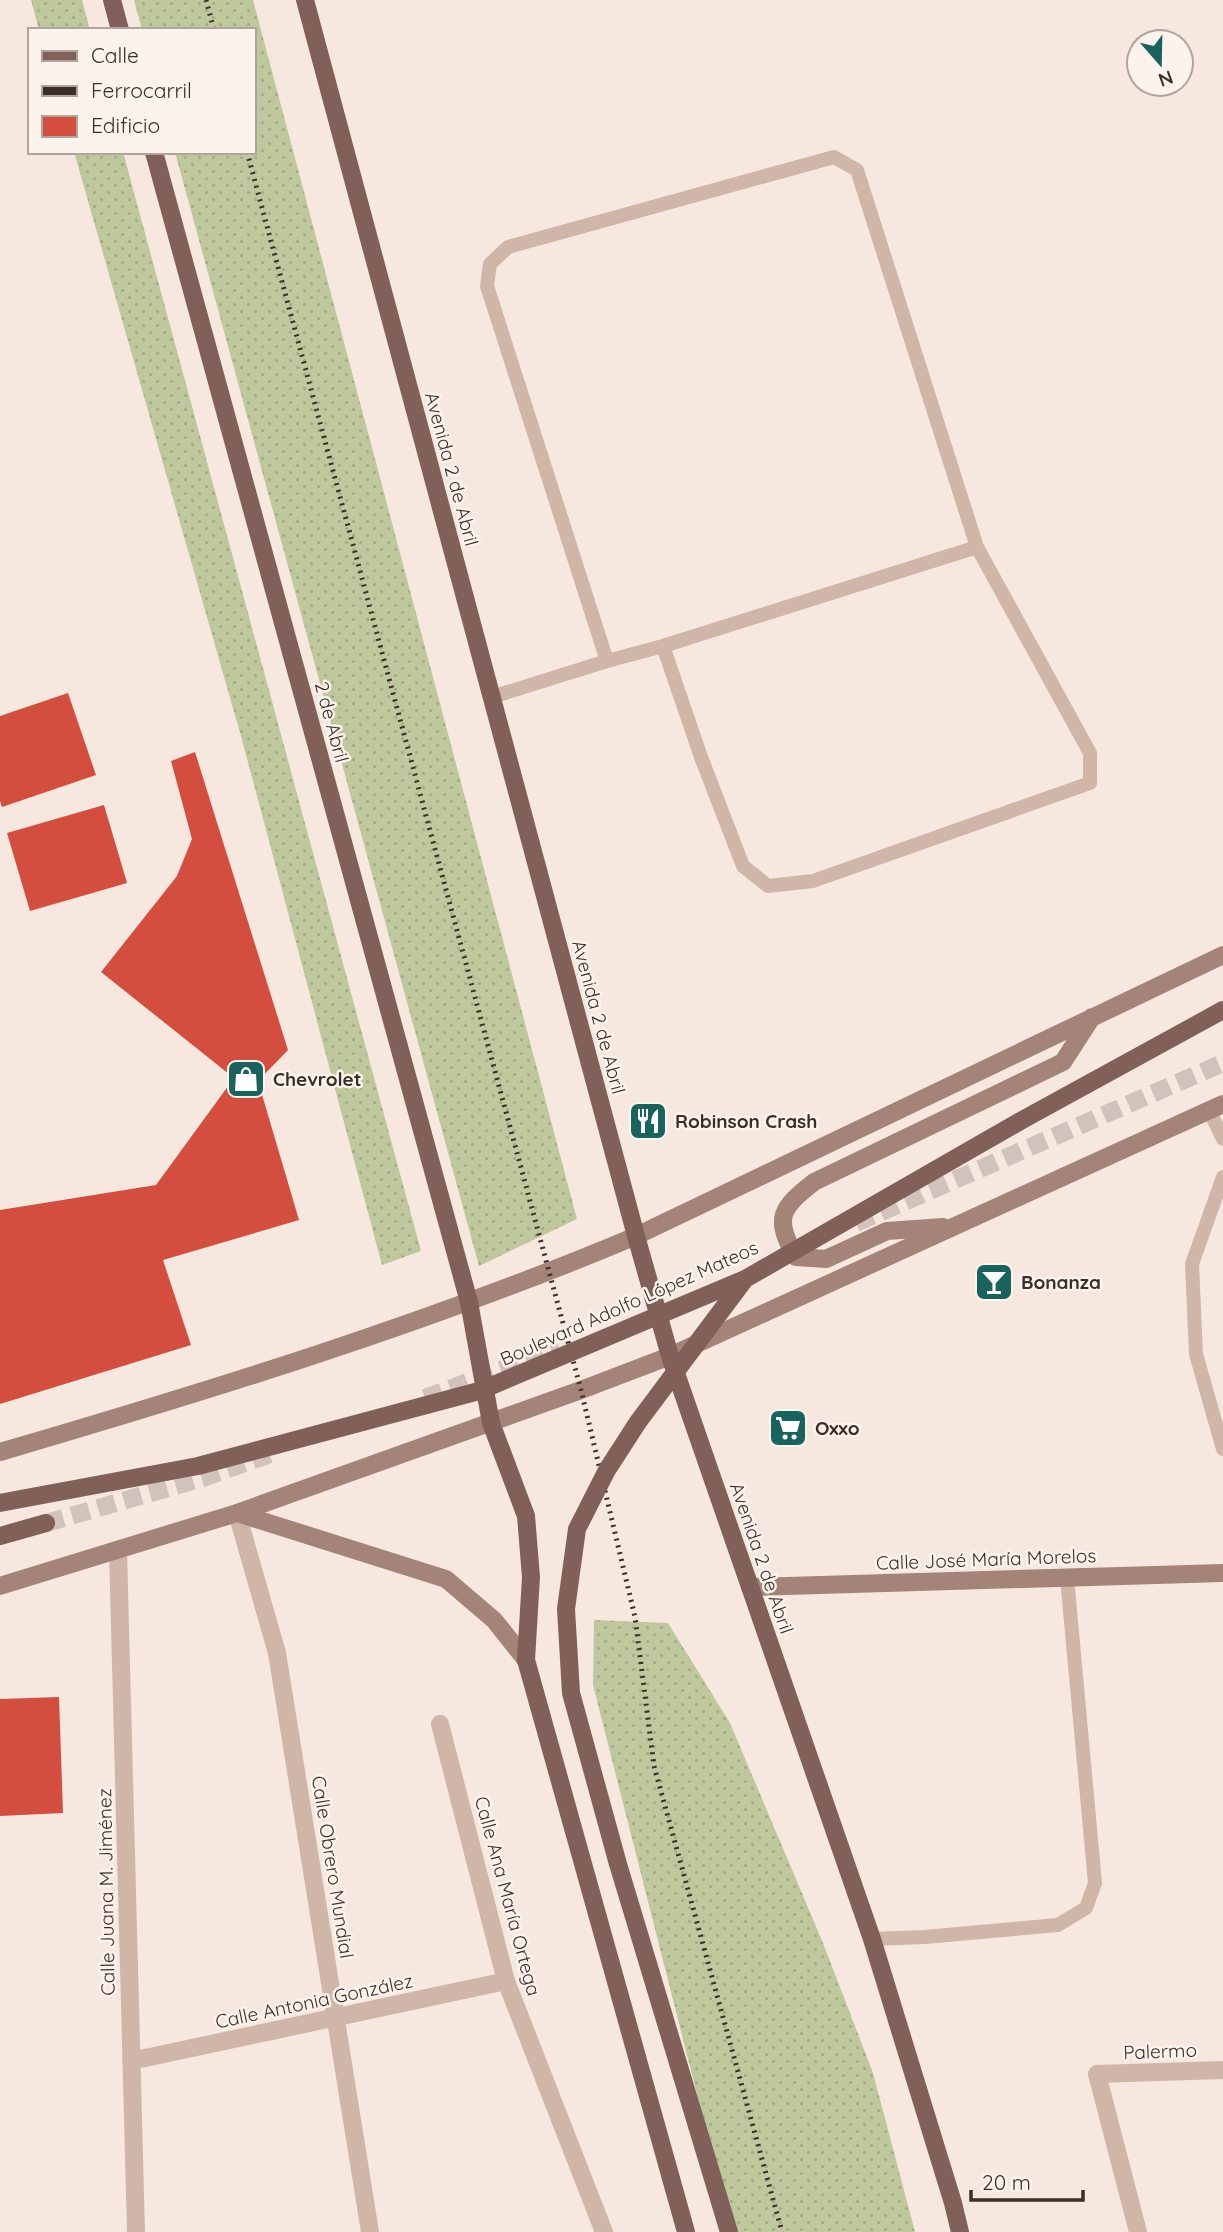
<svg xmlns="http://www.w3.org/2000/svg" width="1223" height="2232" viewBox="0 0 1223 2232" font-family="Quicksand,sans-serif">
<defs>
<pattern id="grass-dots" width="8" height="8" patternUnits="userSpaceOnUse" patternTransform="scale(1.75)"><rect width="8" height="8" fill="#bfc79c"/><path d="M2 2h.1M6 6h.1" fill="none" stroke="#a5ab86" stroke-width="1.8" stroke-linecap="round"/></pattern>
</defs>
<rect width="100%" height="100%" fill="#f6e8df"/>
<path fill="url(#grass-dots)" d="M31,0h51l8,30h-51z
M134,0h119l324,1219 -98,47 -304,-1114h79v-122h-112z
M74,152h49l298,1099 -39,14 -141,-529z
M594,1620l74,3 62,100 93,220 50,130 42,159h-183l-139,-547z"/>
<path fill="#d44e3f" d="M68,693l28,82 -94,32 -2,-6v-85z
M195,752l93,298 -30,31 41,139 -136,40 28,85 -191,59v-194l156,-25 78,-107 -133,-106 76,-96 15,-37 -21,-78z
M104,805l23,78 -97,28 -23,-78z
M59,1697l4,116 -63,3v-117z"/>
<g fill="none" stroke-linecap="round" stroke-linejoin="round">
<path stroke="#d1c3bb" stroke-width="18" stroke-dasharray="18 9" stroke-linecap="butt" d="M856,1223l367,-160
M425,1398l134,-50
M46,1523l157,-45 70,-25"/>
<path stroke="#d0b5a9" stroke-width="14" d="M607,661l-120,-375 3,-22 18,-17 326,-90 23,13 120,377
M492,697l115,-36 56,-15 314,-99 113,206v30l-277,98 -45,5 -25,-20 -42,-109 -38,-111
M1209,1110l14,29
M1223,1177l-31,87 4,90 27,95
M872,1939l53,-2 133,-12 28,-17 9,-25 -28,-305"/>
<path stroke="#d0b5a9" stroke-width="18" d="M237,1513l40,140 93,579
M118,1551l18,681
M440,1724l66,257 98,251
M131,2061l375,-80
M1138,2232l-41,-158 126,-4"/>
<path stroke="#a48379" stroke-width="18" d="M943,1227l-56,4 -61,28 -30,-2c-23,-39 -15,-49 18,-75l249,-120 29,-45
M0,1452c215,-63 429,-129 636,-216l587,-281
M237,1513l209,66 48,41 32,40
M0,1586l237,-73 344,-123 89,-34 553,-252
M750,1587l473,-14"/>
<path stroke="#806059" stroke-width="18" d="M112,0l8,30
M305,0l331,1236 34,120 202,583 81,264 7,29
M154,152l315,1150 22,121 35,93 5,61 -5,83 160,572
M0,1536l46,-13
M697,2126l32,106"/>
<path stroke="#3c2d29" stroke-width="5" stroke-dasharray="2 5" stroke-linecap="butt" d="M206,0l8,30
M247,152l334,1238 54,227 19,149 128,466"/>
<path stroke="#806059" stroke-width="18" d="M0,1503l198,-37 281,-75 266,-112 279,-160 199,-109
M697,2126l-79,-262 -47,-171 -5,-84 11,-80 30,-59 31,-48 107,-143"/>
</g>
<defs>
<symbol id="shop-square" viewBox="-11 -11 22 22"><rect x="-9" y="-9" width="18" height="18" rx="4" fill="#19635e" stroke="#fcf3ec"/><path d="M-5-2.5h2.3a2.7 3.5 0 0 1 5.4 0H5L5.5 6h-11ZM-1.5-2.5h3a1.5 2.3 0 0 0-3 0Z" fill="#fff"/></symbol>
<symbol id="restaurant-square" viewBox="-11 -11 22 22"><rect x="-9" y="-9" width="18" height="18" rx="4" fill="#19635e" stroke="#fcf3ec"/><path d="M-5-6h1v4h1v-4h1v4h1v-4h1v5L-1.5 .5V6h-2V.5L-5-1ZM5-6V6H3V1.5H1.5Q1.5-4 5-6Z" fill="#fff"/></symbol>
<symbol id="bar-square" viewBox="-11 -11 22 22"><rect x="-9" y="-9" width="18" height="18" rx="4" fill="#19635e" stroke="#fcf3ec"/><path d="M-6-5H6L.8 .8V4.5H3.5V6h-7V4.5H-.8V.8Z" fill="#fff"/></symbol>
<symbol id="supermarket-square" viewBox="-11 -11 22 22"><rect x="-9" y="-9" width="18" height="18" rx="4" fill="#19635e" stroke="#fcf3ec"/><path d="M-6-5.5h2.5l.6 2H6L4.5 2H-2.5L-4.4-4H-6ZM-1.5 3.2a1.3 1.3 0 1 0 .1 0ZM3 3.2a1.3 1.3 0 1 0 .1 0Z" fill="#fff"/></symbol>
</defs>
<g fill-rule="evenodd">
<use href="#shop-square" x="224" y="1057" width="44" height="44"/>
<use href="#restaurant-square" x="626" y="1099" width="44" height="44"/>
<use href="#bar-square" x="972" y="1260" width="44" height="44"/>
<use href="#supermarket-square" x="766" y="1406" width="44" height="44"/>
</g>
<g text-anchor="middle" stroke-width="5" stroke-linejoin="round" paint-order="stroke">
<g font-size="19" fill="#3c2d29" stroke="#fcf3ec">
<text transform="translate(452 469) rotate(75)" y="7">Avenida 2 de Abril</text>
<text transform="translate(332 722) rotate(75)" y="7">2 de Abril</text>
<text transform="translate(599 1017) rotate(75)" y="7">Avenida 2 de Abril</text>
<text transform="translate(629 1303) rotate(-24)" y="7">Boulevard Adolfo López Mateos</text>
<text transform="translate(762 1558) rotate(71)" y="7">Avenida 2 de Abril</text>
<text transform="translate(986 1559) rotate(-2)" y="7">Calle José María Morelos</text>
<text transform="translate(333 1867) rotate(81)" y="7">Calle Obrero Mundial</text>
<text transform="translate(106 1892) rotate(-91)" y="7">Calle Juana M. Jiménez</text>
<text transform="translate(508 1896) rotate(75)" y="7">Calle Ana María Ortega</text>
<text transform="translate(314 2001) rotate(-12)" y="7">Calle Antonia González</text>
<text transform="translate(1160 2051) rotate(-2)" y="7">Palermo</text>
</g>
<g font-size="19" font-weight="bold" fill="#3c2d29" stroke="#fcf3ec" text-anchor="start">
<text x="273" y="1086">Chevrolet</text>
<text x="675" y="1128">Robinson Crash</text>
<text x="1021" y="1289">Bonanza</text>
<text x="815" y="1435">Oxxo</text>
</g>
</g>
<rect x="28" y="28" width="228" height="126" fill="#fcf3ec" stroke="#afa49e" stroke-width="2"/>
<rect x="42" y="51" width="35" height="10" fill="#806059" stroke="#afa49e" stroke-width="2"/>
<text x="91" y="63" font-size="21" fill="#3c2d29">Calle</text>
<rect x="42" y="86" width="35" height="10" fill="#3c2d29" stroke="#afa49e" stroke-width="2"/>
<text x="91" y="98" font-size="21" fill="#3c2d29">Ferrocarril</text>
<rect x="42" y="116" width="35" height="21" fill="#d44e3f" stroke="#afa49e" stroke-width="2"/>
<text x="91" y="133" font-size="21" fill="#3c2d29">Edificio</text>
<g transform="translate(1160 63) rotate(160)"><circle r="33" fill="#fcf3ec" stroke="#afa49e" stroke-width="2"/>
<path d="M0-5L12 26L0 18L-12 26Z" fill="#19635e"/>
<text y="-10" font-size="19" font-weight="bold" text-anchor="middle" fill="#3c2d29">N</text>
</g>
<path d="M971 2190v10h112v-10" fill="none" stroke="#3c2d29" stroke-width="3.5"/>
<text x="982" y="2190" font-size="21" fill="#3c2d29" stroke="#fcf3ec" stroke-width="5" paint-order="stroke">20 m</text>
</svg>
